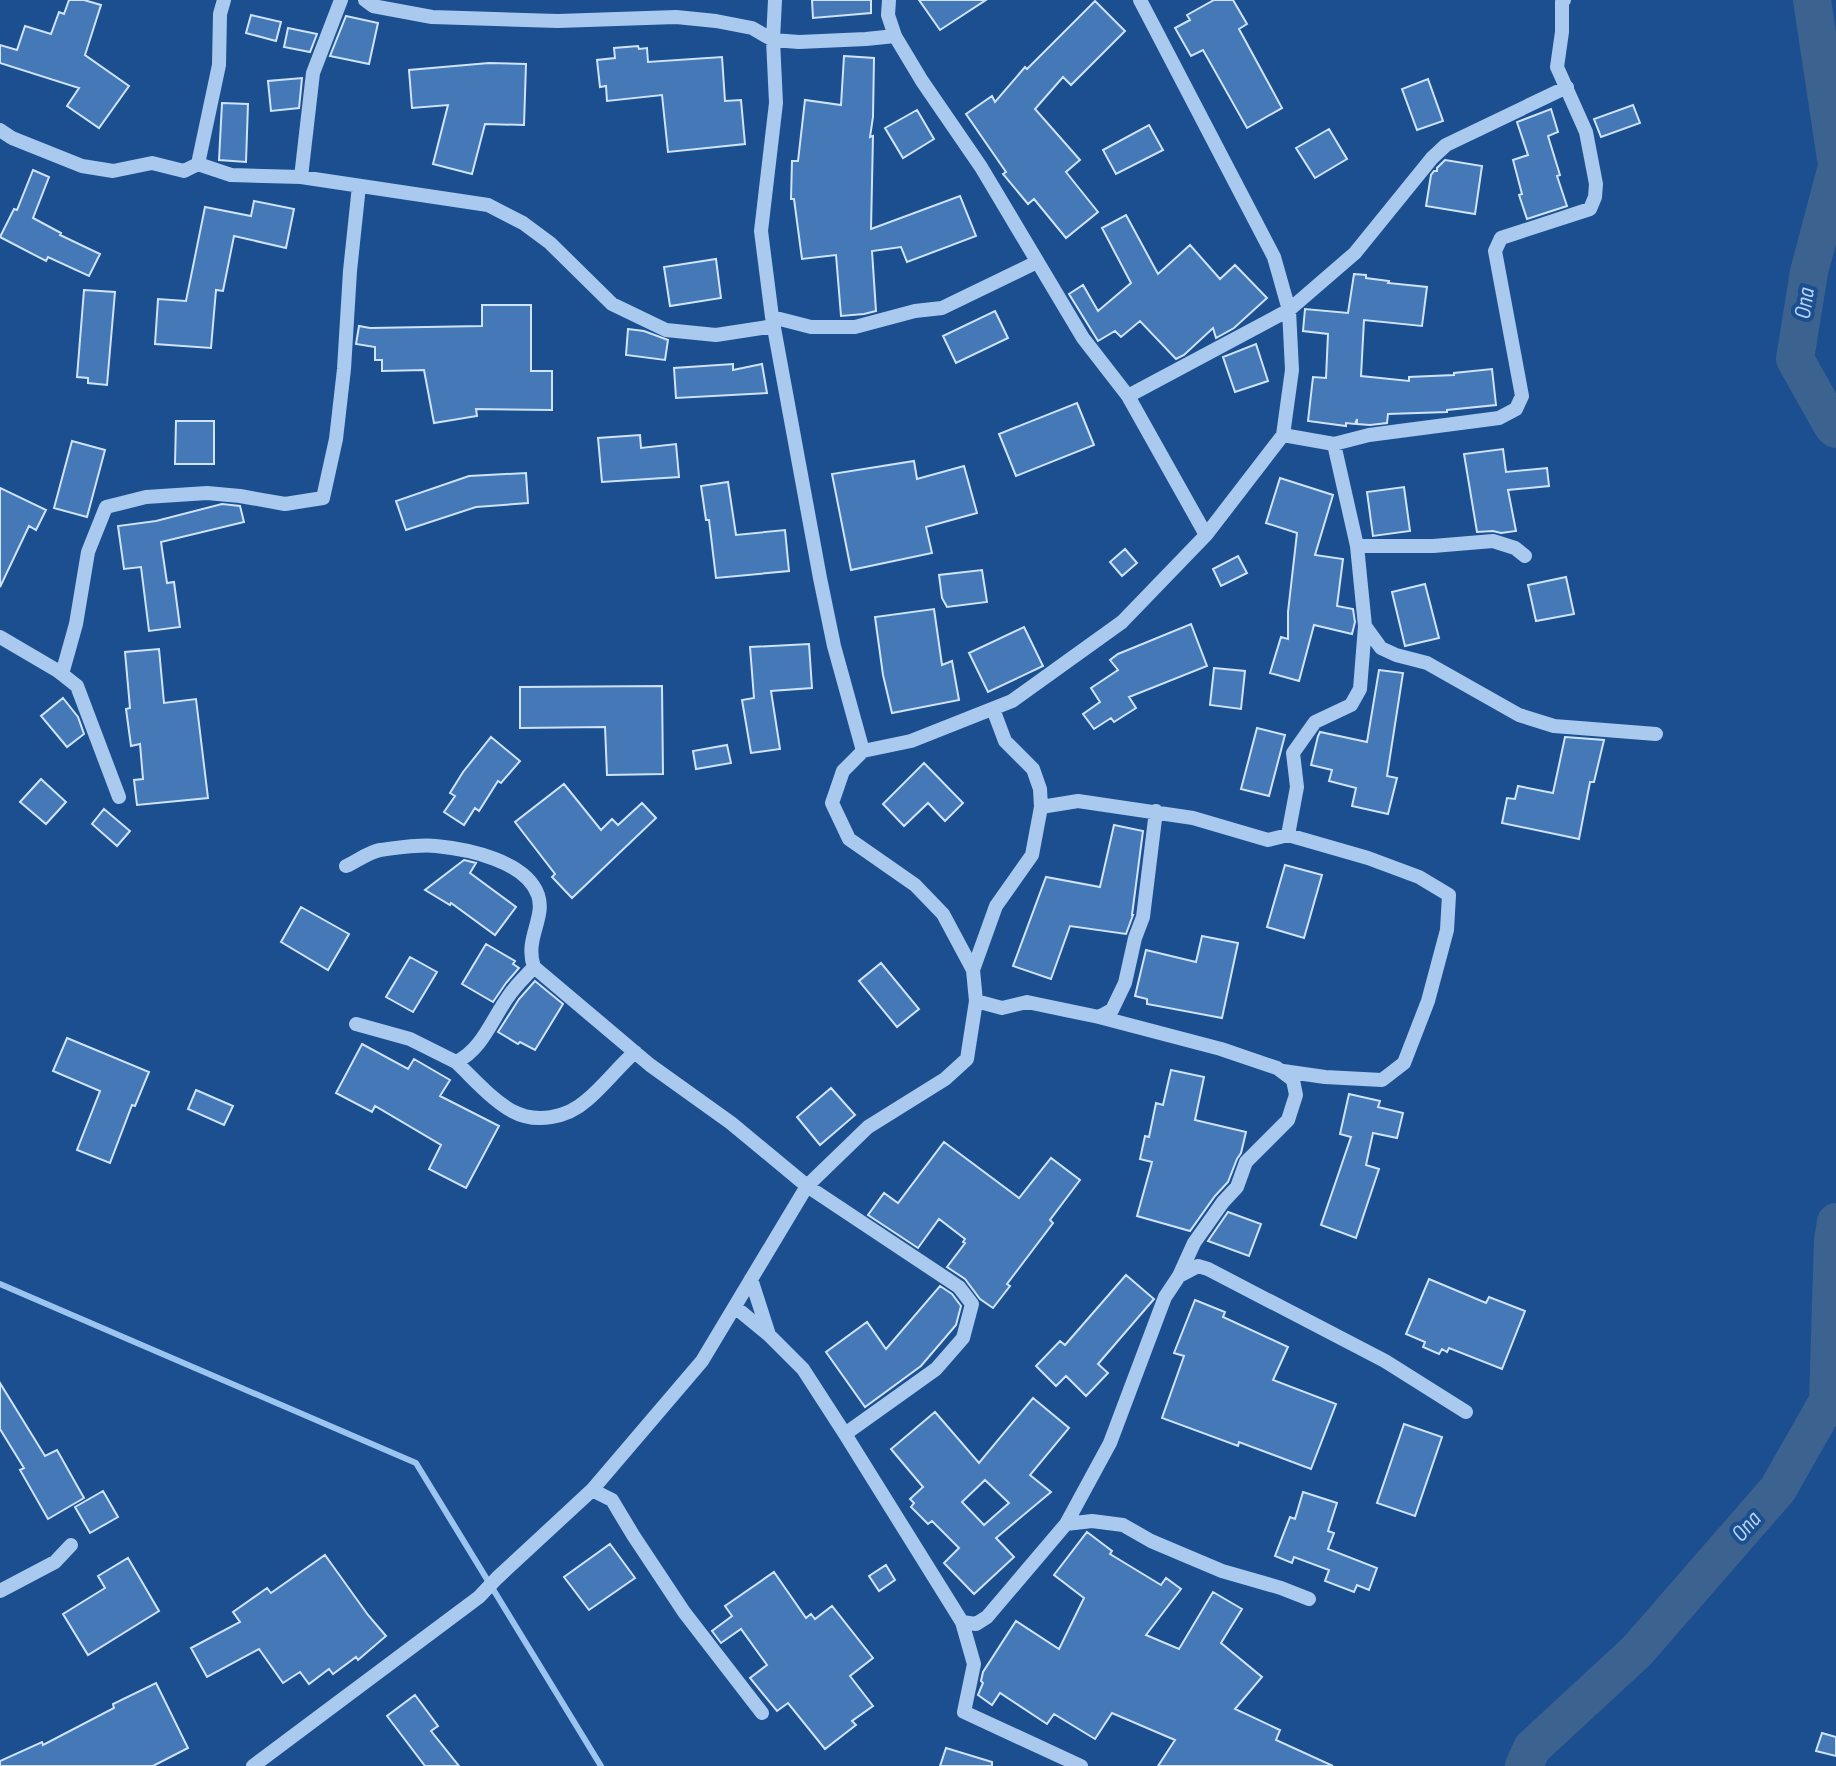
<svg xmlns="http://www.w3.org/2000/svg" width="1836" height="1766" viewBox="0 0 1836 1766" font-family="'Sofia Sans Condensed',sans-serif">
<rect width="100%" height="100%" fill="#1b4f8f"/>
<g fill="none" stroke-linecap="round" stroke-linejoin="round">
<path stroke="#9cc4f0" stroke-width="6" d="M0,1284l416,179 185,303"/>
<path stroke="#3c6290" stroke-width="38" d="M1812,0l24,159
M1836,170l-27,102 -14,87 37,66 4,4
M1524,1766l8,-18 105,-97 141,-162 50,-88 5,-160 3,-19"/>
</g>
<path fill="#4478b7" stroke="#cfe3fa" stroke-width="2" fill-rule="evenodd" d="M69,0h15l17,5 -16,50 44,31 -30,42 -32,-22 12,-18 -79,-25v-18l17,5 8,-24 26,8 8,-22 5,2z
M812,0h59v13l-58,5z
M919,0h67l-46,30z
M1214,0h19l14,24 -8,5 43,79 -35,20 -44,-78 -12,6 -16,-28 15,-8 -3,-5z
M1095,1l30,30 -54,54 -8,-8 -28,32 45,51 -14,12 32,40 -32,26 -32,-39 -6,5 -25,-30 3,-2 -40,-58 26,-18 3,6 30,-35 2,2z
M251,15l30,7 -5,19 -30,-8z
M346,16l32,7 -9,41 -39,-8z
M288,28l29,6 -7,18 -26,-5z
M638,46l1,3 8,-1 1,14 74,-5 3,44 16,-1 4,44 -77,8 -6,-57 -55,6 -1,-15 -6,1 -3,-27 18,-2 -1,-10z
M844,56l30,2 -1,59 -3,20 3,-1 -2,93 89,-33 16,40 -69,26 -6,-15 -29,4 4,60 -12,3 -23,2 -5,-61 -34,4 -8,-60h-3l1,-38h6l7,-61 36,5z
M489,63l37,1 -2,61 -39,-1 -13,50 -39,-10 15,-59 -36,3 -3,-38z
M302,78l-3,30 -28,3 -3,-30z
M1428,79l15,42 -26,9 -15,-41z
M222,103l26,1 -2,58 -27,-2z
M1633,105l7,18 -39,14 -7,-18z
M1551,109l7,23 -10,4 12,39 -3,1 10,30 -40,13 -8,-24 3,-1 -9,-34 15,-5 -11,-33z
M917,110l17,29 -31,19 -18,-30z
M1149,125l14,25 -47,24 -13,-24z
M1329,129l18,30 -32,19 -19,-30z
M1445,160l37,6 -7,48 -49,-8 5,-31 3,-4h3v-3z
M33,170l16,7 -16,41 28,15 -1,2 40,19 -11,22 -41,-19 -2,4 -46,-24 14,-28 3,1z
M254,201l40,8 -8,39 -52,-12 -11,55 -7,-1 -5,58 -56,-4 3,-45 28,2 19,-94 46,9z
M1126,215l32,59 32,-29 30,34 15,-14 32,33 -33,30 -18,10 -3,-10 -29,27 -8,4 -36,-38 -19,16 -6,-6 -17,10 -29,-47 14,-9 15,26 33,-28 -29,-55z
M716,259l5,39 -51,8 -6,-39z
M1354,274l12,1v3l23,3 -1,2 39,4 -5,39 -58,-6 -3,56 48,5v-4l45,-2v-2l38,-4 4,36 -49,5v2l-59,2 -1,9 -17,2 -13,-1v-5l-2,5 -9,-1v3l-38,-5 5,-44 13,1 2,-44 -25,-3 2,-22 43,4z
M84,290l31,2 -8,93 -19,-2v-5l-11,-1z
M482,305h49v66h21v39l-76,-1 1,7 -43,7 -10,-53 -42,1v-11h-7v-13l-19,-3 3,-18 11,2 112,-2z
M995,311l13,27 -52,25 -13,-27z
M628,329l16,2 24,9 -3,20 -39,-5z
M1256,344l12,37 -33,11 -12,-35z
M733,364v6l29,-6 5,29 -91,5 -2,-30z
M1077,403l17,42 -78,31 -17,-42z
M176,421h38v43h-39z
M640,435l1,13 35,-4 3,33 -77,5 -4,-44z
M72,441l33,9 -18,67 -33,-9z
M1503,449l3,23 41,-4 2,18 -41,4 8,41 -15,2 -8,-2 -16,1 -13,-78z
M914,461l3,18 47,-13 13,47 -51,14 6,26 -81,17 -19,-96z
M526,473l2,30 -52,4 -70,23 -10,-29 73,-25z
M1280,478l53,17 -18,60 28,4 -6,47 16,3 2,13 -3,12 -38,-9 -15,56 -29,-8 11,-36 7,2v-27l9,-79 -31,-10z
M728,482l8,53 49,-5 4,41 -73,7 -7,-58h-3l-5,-34z
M1404,487l6,44 -37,5 -6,-44z
M0,488l46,22 -10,20 -7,-4 -29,61z
M222,504l18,2 4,16 -83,20 6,41 7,-1 6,45 -31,4 -8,-64 -17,2 -6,-43 38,-5z
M1125,549l12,14 -15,13 -12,-14z
M1238,556l9,17 -26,13 -8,-17z
M982,570l5,32 -40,5 -5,-9 -3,-23z
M1566,577l8,37 -38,7 -8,-36z
M1425,584l14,54 -34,8 -13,-54z
M934,609l8,56 10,-4 7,39 -67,13 -9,-38 -8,-58z
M1191,624l16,42 -78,31 7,11 -22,14 -3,-4 -17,11 -11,-15 17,-12 -9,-14 27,-18 -8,-10 8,-6z
M1024,627l19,39 -55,26 -19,-39z
M809,644l3,44 -41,3 9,58 -29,4 -9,-53 12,-2 -4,-51z
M159,649l5,54 32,-4 12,99 -71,7 -3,-25 9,-1 -3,-35 -9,2 -5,-37 4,-1 -5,-56z
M1214,668l31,3 -4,38 -31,-4z
M1379,670l24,3 -16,103 10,2 -9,36 -36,-8 4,-18 -27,-7 3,-11 -21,-5 7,-29 2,-4 47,10z
M662,686l1,88 -56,1 -2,-48 -85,1v-41z
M63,698l15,19 6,17 -17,13 -26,-31z
M1257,728l28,7 -16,61 -28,-7z
M491,737l29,24 -19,22 -3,-2 -19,30 -4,-3 -11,17 -20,-13 11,-16 -5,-3 13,-21z
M1565,737l39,3 -10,42h-4l-11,57 -77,-16 5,-25 8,1 3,-13 35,7z
M727,745l4,18 -35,6 -3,-18z
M924,763l39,40 -18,18 -17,-18 -24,23 -21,-22z
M41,779l25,23 -20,22 -26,-22z
M564,784l37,46 11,-11 6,6 24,-22 14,15 -84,80 -20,-21 3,-3 -40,-52z
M104,809l26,22 -13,15 -25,-22z
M1114,825l29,6 -11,84h1l-7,19 -56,-8 -19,53 -38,-13 33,-89 54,10z
M464,860l12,3 -6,10 46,34 -21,28 -44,-32 -1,2 -25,-15z
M1285,865l37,10 -18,63 -37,-11z
M301,907l48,27 -21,36 -47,-28z
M1202,936l36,7 -16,75 -75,-14v-5l-12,-3 11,-46 50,12z
M486,944l29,17 -2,3 6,4 -13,15 -13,19 -31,-18z
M410,957l27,15 -24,40 -27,-15z
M881,963l38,46 -22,18 -38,-46z
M535,981l28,23 -28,46 -15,-8 -2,2 -20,-12 21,-33z
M67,1038l82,34 -14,34 -3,-1 -22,58 -33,-13 23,-59 -47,-20z
M362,1044l46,25 6,-10 36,21 -10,16 59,30 -33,62 -37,-19 12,-24 -66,-39 -3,6 -36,-19z
M1171,1070l33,7 -9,43 51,12 -5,21 -4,6 -9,23 -13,14 -25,35 -53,-15 15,-54 -12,-3 5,-23 4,1 7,-34 7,2z
M831,1088l24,27 -35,30 -23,-28z
M196,1090l37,16 -9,19 -36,-16z
M1349,1094l31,7 -2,6 25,6 -6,25 -24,-5 -7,32 13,4 -23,69 -35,-13 30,-88 -11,-3z
M944,1142l75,56 32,-40 29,22 -30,40 3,3 -46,61 3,2 -17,22 -13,-9 -15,-20 -18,-12 18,-24 -2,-1 2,-3 -26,-20 -21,29 -50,-33 16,-22 14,10z
M1228,1212l33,12 -12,32 -41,-15z
M1126,1275l28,24 -56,65 10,9 -22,23 -20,-20 -10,10 -20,-20 24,-25 5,4z
M1429,1279l57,24 3,-6 36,14 -23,58 -53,-21 -2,4 -5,-3 -3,5 -16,-7 2,-5 -19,-8z
M940,1286l12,8 9,12 -5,19 -35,41 -56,41 -39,-55 41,-30 19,27z
M1195,1300l30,12 -2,5 65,30 -15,33 63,24 -25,65 -72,-27 -1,4 -76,-28 22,-62 -10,-3z
M0,1383l45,73 12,-6 27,48 -36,21 -28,-49 4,-2 -24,-39z
M1033,1398l36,30 -39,47 21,17 -55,46 18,19 -40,37 -30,-31 15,-15 -27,-27 -4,3 -17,-17 3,-4 -4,-4 13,-12 -32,-38 44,-37 44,51zM985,1480l24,23 -25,22 -22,-23z
M1404,1424l38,13 -27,79 -38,-13z
M103,1491l15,26 -28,16 -15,-26z
M1303,1492l34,11 -9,28 6,2 -6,16 49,19 -8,22 -12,-5 -3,7 -29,-11 4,-11 -35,-13 -2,6 -17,-7 15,-39 5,2z
M1087,1532l25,19 -2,3 51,31 5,-7 15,11 -35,46 33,14 34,-57 29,17 -21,34 41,34 -27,32 45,21 -4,10 57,26h-175l17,-26 -63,-27 -17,26 -41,-25 -7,10 -47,-31 -8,12 -14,-10 5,-12 -2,-2 2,-9 33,-51 43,28 25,-51 -30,-23z
M610,1544l25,34 -46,32 -25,-33z
M325,1555l43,60 18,21 -28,24 -2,-3 -23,17 -4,-5 -20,15 -9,-12 -17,11 -24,-34 -52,28 -16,-29 49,-26 -7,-10 34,-24 4,5z
M128,1558l31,53 -71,44 -25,-41 42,-26 -7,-12z
M886,1565l9,15 -16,11 -10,-15z
M774,1572l32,46 5,-4 4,5 17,-13 41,52 -23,18 23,30 -21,15 4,4 -31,24 -37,-46 -11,8 -27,-33 17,-13 -26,-36 -20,14 -9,-12 20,-15 -7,-10z
M156,1683l32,65 -35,18h-153v-5l42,-19 1,3 71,-37 -1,-4z
M415,1695l23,31 -7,5 28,35h-34l-38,-50z
M1822,1733l14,4v19l-20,-5z
M946,1748l46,14v4h-52z"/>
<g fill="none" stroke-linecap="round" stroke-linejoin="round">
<path stroke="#a9c9ee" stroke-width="14" d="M365,0l8,6 59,11 126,4 118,-4 40,4 36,7 21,12 26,2 67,-3 29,-3
M775,0l-2,40 3,63 -15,128 11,86 48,261 14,68 29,105
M889,0l-1,15 7,21 27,45 59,86 102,171 45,58 78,139
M0,130l12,8 70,28 31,5 39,-8 32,8 14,-7 33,11 70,2 187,28 35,18 27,20 62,61 54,26 50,5 58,-9
M198,164l21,-99 1,-51 4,-14
M301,177l12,-104 28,-73
M772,317l39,10h44l60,-16 27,-3 95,-46
M1128,396l161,-86 66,-57 77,-95 14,-13 121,-58
M1283,435l51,9 35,-9 130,-17 17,-9 6,-13 -27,-145 6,-13 89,-29 5,-12 1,-13 -10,-52 -29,-65 5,-35v-30l2,-2
M1357,546h76l60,-5 22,7 10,8
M1365,626l16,22 15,7 31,8 92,52 35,11 102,8
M0,637l58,34 19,15 42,111
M62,674l14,-50 12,-72 18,-45 40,-10 61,-4 33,3 45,8 38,-6 13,-59 8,-70 6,-98 9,-85
M1041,807l37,-6 115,17 75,22 20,-5 80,23 51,19 30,18 -2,35 -19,71 -24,62 -22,17 -57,-3 -42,-6
M1288,835l9,-48 -4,-34 22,-31 36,-17 9,-16 5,-63 -8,-80 -23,-102
M346,866c11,-5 23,-14 34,-16 16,-2 40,-6 56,-4 32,3 90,15 102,49 8,23 -14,44 -4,72l116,98 81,58 76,63 152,101 13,17 -9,34 -27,31 -91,65
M973,970l23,-64 36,-51 9,-48 -1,-18 -7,-20 -28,-28 -12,-32
M1099,1017l13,-7 13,-27 10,-45 8,-21 13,-106
M356,1024l54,15 46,23c26,-12 36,-43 52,-65 7,-11 17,-20 26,-30
M456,1062c17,16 35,37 56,49 24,13 55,7 75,-11 17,-14 31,-33 48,-48
M1179,1276l19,-10 10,3 177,92 81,51
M751,1279l18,56
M735,1307l34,28 34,34 42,65 117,188 12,42 -10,48 117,54
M592,1490l20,10 21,35 51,77 78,101
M1066,1524l26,-3 31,4 28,16 71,30 59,17 28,11
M0,1591l55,-29 16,-17
M962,1622l14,2 11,-7 79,-93 44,-81 55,-146 14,-21 15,-33 29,-41 14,-15 9,-25 42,-42 8,-25 -3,-15 -16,-12 -56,-19 -122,-32 -72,-15 -25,6 -26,-7
M253,1766l226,-169 18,-19 95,-88 110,-129 105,-175 61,-59 77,-48 22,-20 9,-58 -3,-31 -30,-56 -28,-29 -66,-46 -17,-36 11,-32 20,-20 48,-10 101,-40 110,-79 84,-87 77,-100 9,-65 -3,-60 -15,-53 -134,-257"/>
</g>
<g text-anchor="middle" stroke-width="8" stroke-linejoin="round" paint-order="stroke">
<g font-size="24" font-style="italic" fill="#b5d3f5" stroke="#1b4f8f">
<text transform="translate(1804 303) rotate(-81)" y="8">Ona</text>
<text transform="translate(1746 1526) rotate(-49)" y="8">Ona</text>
</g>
</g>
</svg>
